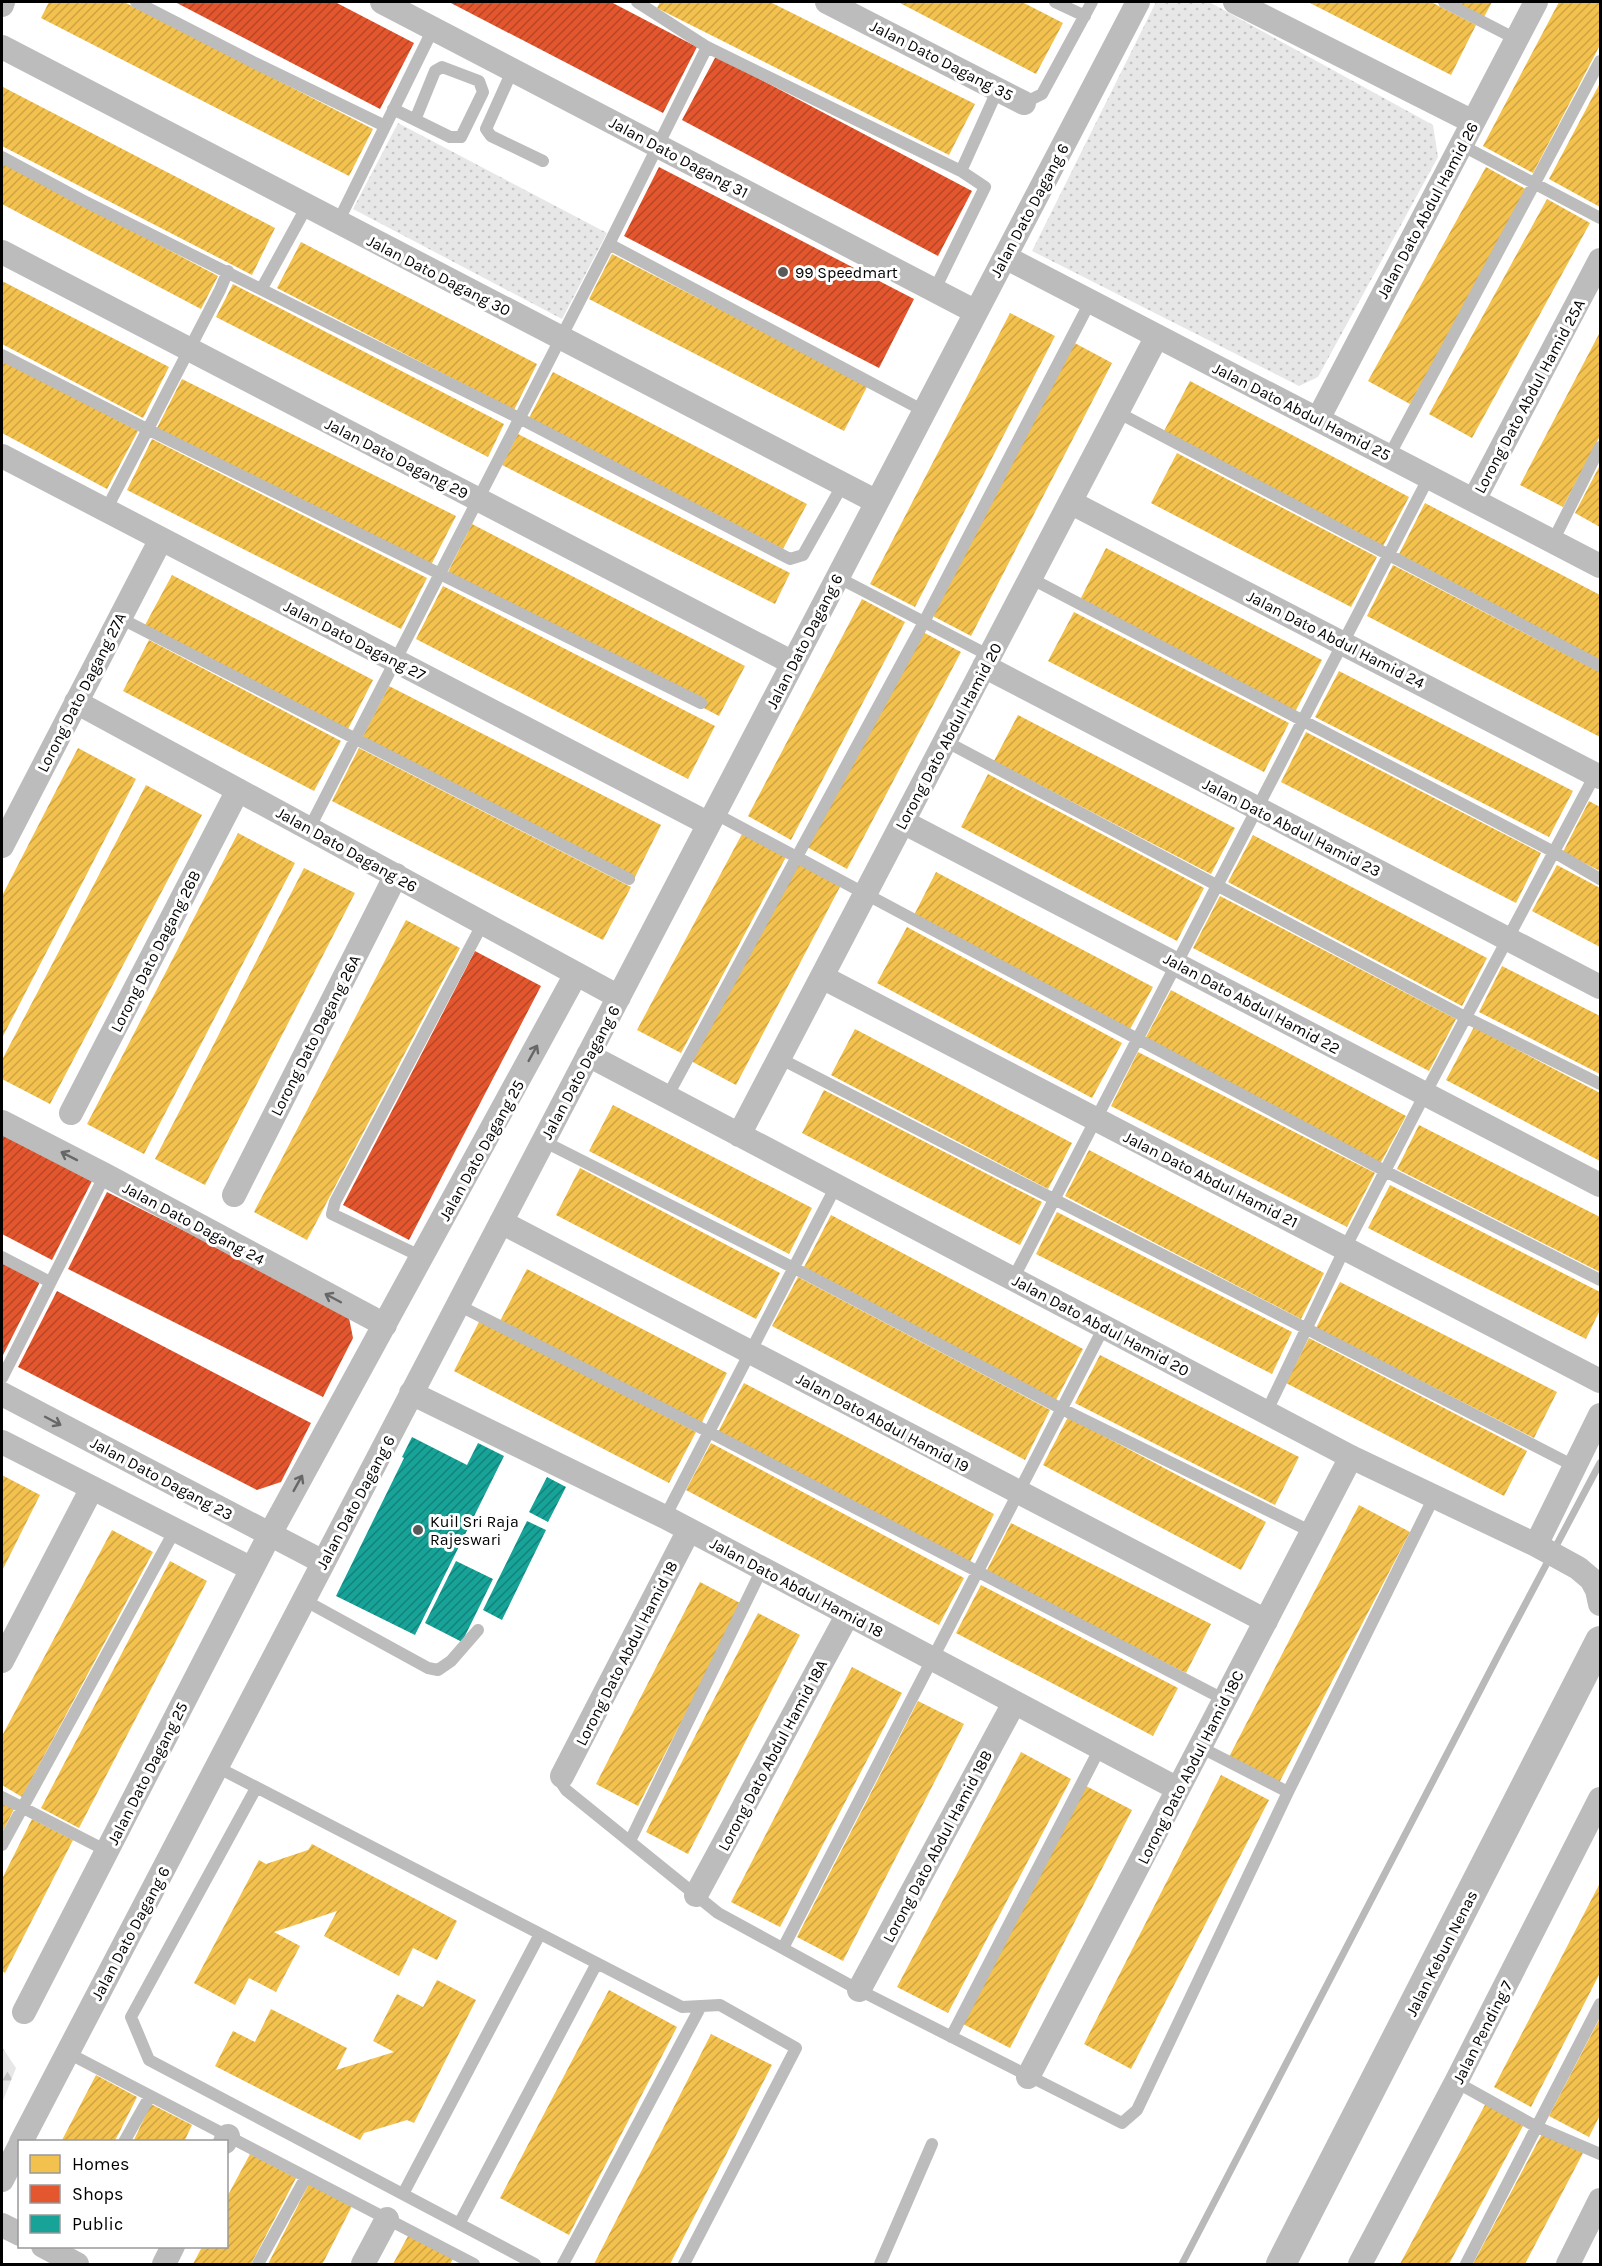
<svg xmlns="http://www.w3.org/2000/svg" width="1602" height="2266" viewBox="0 0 1602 2266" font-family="Karla,sans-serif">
<defs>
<pattern id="forest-firs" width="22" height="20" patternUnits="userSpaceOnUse" patternTransform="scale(1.5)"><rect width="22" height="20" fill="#e7e7e7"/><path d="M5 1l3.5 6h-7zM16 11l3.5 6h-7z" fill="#c4c4c4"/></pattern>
<pattern id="park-dots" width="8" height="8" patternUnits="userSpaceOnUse" patternTransform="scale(1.5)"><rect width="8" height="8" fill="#e7e7e7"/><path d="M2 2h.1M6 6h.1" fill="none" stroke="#c4c4c4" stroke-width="1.8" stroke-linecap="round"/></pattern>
<pattern id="homes-hatch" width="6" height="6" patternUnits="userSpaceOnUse" patternTransform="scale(1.5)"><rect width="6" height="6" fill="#f2c14e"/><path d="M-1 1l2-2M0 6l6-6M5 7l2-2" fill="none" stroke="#cea442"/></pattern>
<pattern id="shops-hatch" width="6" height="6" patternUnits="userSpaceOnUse" patternTransform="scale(1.5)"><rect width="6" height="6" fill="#e4572e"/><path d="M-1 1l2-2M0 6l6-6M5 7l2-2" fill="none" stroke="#b64625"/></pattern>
<pattern id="public-hatch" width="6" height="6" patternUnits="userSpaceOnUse" patternTransform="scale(1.5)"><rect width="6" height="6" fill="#17a398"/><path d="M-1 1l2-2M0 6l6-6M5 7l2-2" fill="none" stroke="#12827a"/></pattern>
</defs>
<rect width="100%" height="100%" fill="#fff"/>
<path fill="url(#forest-firs)" d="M2,2047l14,21 -14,35z"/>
<path fill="url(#park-dots)" d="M1156,2h53l224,123 5,32 -120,220 -19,9 -267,-135z
M398,123l209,110 -45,86 -209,-110z"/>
<path fill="url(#homes-hatch)" d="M49,2h75l249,127 -24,47 -308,-158z
M660,2h110l205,102 -26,51 -292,-147z
M898,2h124l41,21 -27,51z
M1308,2h123l45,23 -25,50z
M1450,2h42l-9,17z
M1559,2h41v43l-67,128 -50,-27z
M1600,83v124l-51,-28z
M3,87l272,141 -23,47 -250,-129v-55z
M2,162l216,114 -17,33 -199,-105z
M1486,167l43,24 -119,213 -42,-23z
M1547,199l43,24 -118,215 -43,-24z
M301,242l236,122 -23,46 -237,-122z
M612,254l256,131 -24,46 -255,-132z
M2,281l167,86 -26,51 -141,-74z
M233,284l271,140 -16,33 -272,-140z
M1010,313l45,23 -140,271 -45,-23z
M1600,332v104l-37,71 -43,-22z
M1071,341l41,22 -141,273 -42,-22z
M2,359l136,72 -31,58 -105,-56z
M553,372l254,132 -24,45 -254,-131z
M182,379l274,137 -26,51 -274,-137z
M1190,381l219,116 -27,51 -219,-115z
M518,434l272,139 -15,31 -273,-139z
M152,439l275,139 -26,51 -274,-139z
M1177,453l200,104 -26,50 -200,-104z
M1600,465v62l-25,-14z
M1425,503l175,92v65l-201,-106z
M472,524l273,142 -26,50 -272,-142z
M1106,548l216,112 -27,52 -215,-112z
M1393,565l207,107v65l-233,-121z
M172,575l201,105 -27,53 -202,-106z
M443,586l272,140 -27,53 -272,-140z
M862,599l43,23 -114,218 -43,-24z
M1074,612l215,111 -25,49 -216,-111z
M921,631l40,21 -114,217 -40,-22z
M149,640l192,101 -27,50 -191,-100z
M1339,671l234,120 -24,46 -234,-120z
M389,686l272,139 -28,56 -273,-139z
M1018,715l217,113 -24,46 -217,-113z
M1306,732l235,121 -25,50 -235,-121z
M78,748l58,31 -134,259v-142z
M359,748l272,139 -28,53 -271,-139z
M988,774l216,114 -27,53 -216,-114z
M146,785l56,30 -152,289 -48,-25v-19z
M1589,801l11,6v64l-37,-19z
M238,833l57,30 -151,291 -57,-30z
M742,834l44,23 -105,196 -44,-23z
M1253,835l234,123 -25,48 -234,-124z
M796,861l45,24 -105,200 -45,-24z
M1557,865l43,23v59l-68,-36z
M304,868l51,25 -150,292 -50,-26z
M936,872l217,115 -24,44 -216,-114z
M1220,896l236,123 -27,52 -236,-123z
M406,920l54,28 -153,292 -53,-28z
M907,927l215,116 -30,55 -215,-115z
M1502,966l98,50v58l-121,-62z
M1171,990l235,126 -26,48 -235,-125z
M1474,1027l126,66v68l-154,-81z
M855,1029l217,114 -24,46 -217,-114z
M1138,1052l237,121 -28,54 -236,-121z
M824,1090l218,112 -22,43 -218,-112z
M613,1105l199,103 -23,46 -200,-103z
M1419,1125l181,92v55l-203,-103z
M1089,1150l235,123 -23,46 -236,-123z
M580,1168l200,105 -24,46 -200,-104z
M1390,1185l210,107v18l-14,29 -218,-111z
M1057,1212l235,120 -20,42 -236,-120z
M831,1215l252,134 -27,51 -252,-133z
M527,1269l200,104 -26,51 -201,-103z
M798,1277l252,133 -25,50 -253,-134z
M1340,1282l217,110 -23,46 -218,-110z
M480,1320l216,112 -27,51 -215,-112z
M1309,1338l218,113 -23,45 -218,-113z
M1100,1355l199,102 -24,48 -200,-102z
M744,1383l250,131 -25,50 -251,-132z
M1068,1417l198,105 -25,48 -198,-105z
M711,1443l253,135 -25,47 -253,-135z
M2,1475l38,20 -38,76z
M1359,1505l51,27 -131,251 -50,-26z
M1011,1523l200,101 -25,49 -200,-101z
M112,1530l41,22 -131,245 -20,-12v-49z
M170,1561l37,20 -128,247 -38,-20z
M700,1582l42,22 -104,202 -42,-22z
M981,1585l197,103 -25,48 -197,-103z
M758,1613l42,22 -112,219 -42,-22z
M852,1667l50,26 -122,234 -49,-25z
M918,1701l46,23 -121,237 -46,-24z
M1021,1752l50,27 -123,234 -51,-26z
M1221,1775l48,25 -138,269 -47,-25z
M1086,1786l46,24 -122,238 -47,-24z
M2,1803l12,6 -12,24z
M32,1819l41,21 -68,133 -3,-2v-92z
M312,1844l145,77 -20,39 -24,-12 -14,28 -75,-40 13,-25 -63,21 26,14 -24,46 -27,-14 -14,27 -41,-22 65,-123 7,4 42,-14z
M1600,1883v90l-69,134 -37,-20z
M437,1980l39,20 -62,123 -7,-3 -43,13 -4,7 -145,-74 18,-35 22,11 16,-33 76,39 -11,22 58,-18 -21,-11 24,-47 26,13z
M609,1990l68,37 -108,208 -69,-37z
M1600,2018v97l-11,22 -40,-21z
M711,2034l61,31 -102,199h-76z
M96,2075l41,22 -18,36 -5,9h-53z
M1486,2103l38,21 -75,140h-49z
M151,2104l41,21 -8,17h-51z
M1543,2132l40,21 -58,111h-52z
M250,2154l46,24 -45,86h-58l9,-17h24v-48z
M309,2184l43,22 -28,55 -2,3h-54z
M408,2236l45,23 -3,5h-57z"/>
<path fill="url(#shops-hatch)" d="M175,2h160l79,41 -34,66z
M449,2h162l86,45 -34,66z
M716,56l256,135 -34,65 -256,-136z
M659,167l255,132 -35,69 -255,-132z
M475,951l66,35 -132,254 -66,-35z
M2,1135l90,46 -40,79 -50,-26z
M107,1192l241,121 5,25 -30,59 -255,-128z
M2,1262l38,20 -38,75z
M57,1291l254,132 -30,59 -24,8 -239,-123z"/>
<path fill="url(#public-hatch)" d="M412,1437l55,28 11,-22 26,13 -89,179 -79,-39 68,-138 -2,-1z
M547,1477l19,10 -18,35 -19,-10z
M527,1521l19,9 -44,90 -19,-10z
M456,1561l37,18 -31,63 -37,-19z"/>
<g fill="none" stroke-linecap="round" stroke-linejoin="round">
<path stroke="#b9b9b9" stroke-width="7" d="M1182,2264l320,-616 98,-185"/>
<path stroke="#bcbcbc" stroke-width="12" d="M136,2l119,61 130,63
M637,2l70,45 254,124
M1055,2l30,14
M1444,2l72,37
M513,69l-27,60 5,7 52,25
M1024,103l18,-9 50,-92
M393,109l57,28h11l22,-45 -4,-11 -37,-14 -7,4 -20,49
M1461,145l139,73
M2,157l80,43 437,218 271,141 13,-4 40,-71
M338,222l96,-195
M609,244l315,167
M262,288l45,-82
M934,291l51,-104 -24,-16 37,-82
M2,355l145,74 554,274
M1117,412l483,254
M1389,456l211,-395
M106,510l114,-220 8,-19
M1553,541l47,-94
M837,577l153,79
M1030,578l524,274 46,27
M120,618l509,261
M945,741l520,276 135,67
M714,813l671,358 215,109
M309,829l300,-585 98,-197
M779,1058l795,408
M667,1097l257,-475 166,-320
M543,1141l251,127 268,141 250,123
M2,1257l48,25
M422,1257l-90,-43 3,-12 148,-279
M1013,1279l416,-802
M458,1305l251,127 516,268
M2,1378l103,-203
M1266,1413l79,-165 80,-154 172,-323
M665,1517l171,-331
M304,1600l124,68 10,2 13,-9 27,-31
M1200,1747l88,45
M217,1767l465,240 38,-2 76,43 -112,216
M562,1776v8l4,6 152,123 141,77 263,133 15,-13 151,-318 146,-295
M256,1788l-125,229 18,43 386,204
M2,1797l105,54
M630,1841l132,-272
M2,1845l173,-315
M783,1948l321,-621
M951,2037l149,-289
M68,2053l406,211
M1456,2082l81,45 63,27
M124,2142l26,-46
M403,2194l137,-260
M459,2224l138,-261
M258,2264l48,-87
M563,2264l138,-258
M880,2264l52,-120
M1466,2264l134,-260"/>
<path stroke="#bcbcbc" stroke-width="24" d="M382,2l594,310
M827,2l197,101
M1235,2l238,120
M2,5l1,-3
M2,47l875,455
M2,252l791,411
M1005,257l595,309
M1318,419l218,-417
M2,456l707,368
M1474,500l126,-240
M1070,502l530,275
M984,666l616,321
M76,702l543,295
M903,822l697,363
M2,846l159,-307
M822,977l778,404
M588,1055l763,402 185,88 42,23 13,11 6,11 3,14
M71,1113l167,-323
M2,1122l103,53 280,150
M739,1135l418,-799
M234,1195l162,-320
M501,1222l765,399
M411,1393l254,124 513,272
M2,1394l321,168
M2,1442l250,127
M1536,1545l64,-130
M2,1661l90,-173
M562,1776l127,-246
M696,1895l152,-281
M859,1990l155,-287
M24,2012l246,-478 306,-560
M1028,2077l323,-620
M21,2142l1117,-2140
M225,2142l3,-6
M2,2180l18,-35
M2,2225l18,9
M43,2246l34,18
M164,2264l9,-18
M363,2264l24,-45
M1360,2264l96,-182 144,-283
M1568,2264l32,-64"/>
<path stroke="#bcbcbc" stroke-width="30" d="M1281,2264l319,-623"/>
</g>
<defs><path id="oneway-shaft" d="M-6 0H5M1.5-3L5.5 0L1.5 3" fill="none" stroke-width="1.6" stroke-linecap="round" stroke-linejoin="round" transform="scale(1.5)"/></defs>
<g stroke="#676767">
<use href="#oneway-shaft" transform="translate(533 1053) rotate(-61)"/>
<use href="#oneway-shaft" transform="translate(69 1156) rotate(-153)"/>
<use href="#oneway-shaft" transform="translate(333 1298) rotate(-152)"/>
<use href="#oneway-shaft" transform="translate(53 1421) rotate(28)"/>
<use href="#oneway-shaft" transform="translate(298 1483) rotate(-61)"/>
</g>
<g fill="#595959" stroke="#fff" stroke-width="2">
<circle cx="783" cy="272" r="6"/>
<circle cx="418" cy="1530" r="6"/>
</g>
<g text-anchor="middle" stroke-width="6" stroke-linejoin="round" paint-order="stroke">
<g font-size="16" fill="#000" stroke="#fff">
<text transform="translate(942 60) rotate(27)" y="6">Jalan Dato Dagang 35</text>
<text transform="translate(679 157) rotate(28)" y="6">Jalan Dato Dagang 31</text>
<text transform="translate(1029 210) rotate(-62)" y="6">Jalan Dato Dagang 6</text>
<text transform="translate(1427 210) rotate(-62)" y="6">Jalan Dato Abdul Hamid 26</text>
<text transform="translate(439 275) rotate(27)" y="6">Jalan Dato Dagang 30</text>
<text transform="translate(1529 396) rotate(-62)" y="6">Lorong Dato Abdul Hamid 25A</text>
<text transform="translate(1302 411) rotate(27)" y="6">Jalan Dato Abdul Hamid 25</text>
<text transform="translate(397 458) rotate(27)" y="6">Jalan Dato Dagang 29</text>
<text transform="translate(1336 639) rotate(27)" y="6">Jalan Dato Abdul Hamid 24</text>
<text transform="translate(355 640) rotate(27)" y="6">Jalan Dato Dagang 27</text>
<text transform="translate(804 641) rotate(-63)" y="6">Jalan Dato Dagang 6</text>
<text transform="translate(81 692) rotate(-63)" y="6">Lorong Dato Dagang 27A</text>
<text transform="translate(948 736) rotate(-62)" y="6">Lorong Dato Abdul Hamid 20</text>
<text transform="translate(1292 827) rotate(27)" y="6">Jalan Dato Abdul Hamid 23</text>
<text transform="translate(347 849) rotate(29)" y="6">Jalan Dato Dagang 26</text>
<text transform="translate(155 951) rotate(-63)" y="6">Lorong Dato Dagang 26B</text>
<text transform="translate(1252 1003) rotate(28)" y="6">Jalan Dato Abdul Hamid 22</text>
<text transform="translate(315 1035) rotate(-63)" y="6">Lorong Dato Dagang 26A</text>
<text transform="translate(580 1072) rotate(-62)" y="6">Jalan Dato Dagang 6</text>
<text transform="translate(481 1150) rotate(-61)" y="6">Jalan Dato Dagang 25</text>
<text transform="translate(1211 1179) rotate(27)" y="6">Jalan Dato Abdul Hamid 21</text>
<text transform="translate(194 1223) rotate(28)" y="6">Jalan Dato Dagang 24</text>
<text transform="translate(1101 1325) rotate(28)" y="6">Jalan Dato Abdul Hamid 20</text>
<text transform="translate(883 1422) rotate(28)" y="6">Jalan Dato Abdul Hamid 19</text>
<text transform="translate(162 1478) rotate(28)" y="6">Jalan Dato Dagang 23</text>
<text transform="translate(355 1502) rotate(-62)" y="6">Jalan Dato Dagang 6</text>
<text transform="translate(797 1587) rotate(28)" y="6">Jalan Dato Abdul Hamid 18</text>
<text transform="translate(626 1653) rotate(-63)" y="6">Lorong Dato Abdul Hamid 18</text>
<text transform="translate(772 1755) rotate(-62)" y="6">Lorong Dato Abdul Hamid 18A</text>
<text transform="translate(1190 1767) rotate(-63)" y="6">Lorong Dato Abdul Hamid 18C</text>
<text transform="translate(147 1773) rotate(-63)" y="6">Jalan Dato Dagang 25</text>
<text transform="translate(937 1846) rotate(-62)" y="6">Lorong Dato Abdul Hamid 18B</text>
<text transform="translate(130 1933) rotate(-62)" y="6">Jalan Dato Dagang 6</text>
<text transform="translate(1441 1953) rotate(-63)" y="6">Jalan Kebun Nenas</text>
<text transform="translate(1482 2032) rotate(-63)" y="6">Jalan Pending 7</text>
</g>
<g font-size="16" fill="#000" stroke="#fff" text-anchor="start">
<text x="795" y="278">99 Speedmart</text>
<text x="430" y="1527">Kuil Sri Raja<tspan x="430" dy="18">Rajeswari</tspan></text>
</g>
</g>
<rect width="1602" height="2266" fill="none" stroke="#000000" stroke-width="6"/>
<rect x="18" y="2140" width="210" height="108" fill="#ffffff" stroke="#999999" stroke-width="1.5"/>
<rect x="30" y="2155" width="30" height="18" fill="#f2c14e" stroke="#999999" stroke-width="1.5"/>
<text x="72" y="2170" font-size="18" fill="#000000">Homes</text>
<rect x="30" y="2185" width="30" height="18" fill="#e4572e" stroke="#999999" stroke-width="1.5"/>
<text x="72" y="2200" font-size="18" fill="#000000">Shops</text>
<rect x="30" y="2215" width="30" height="18" fill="#17a398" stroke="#999999" stroke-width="1.5"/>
<text x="72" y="2230" font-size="18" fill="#000000">Public</text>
</svg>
